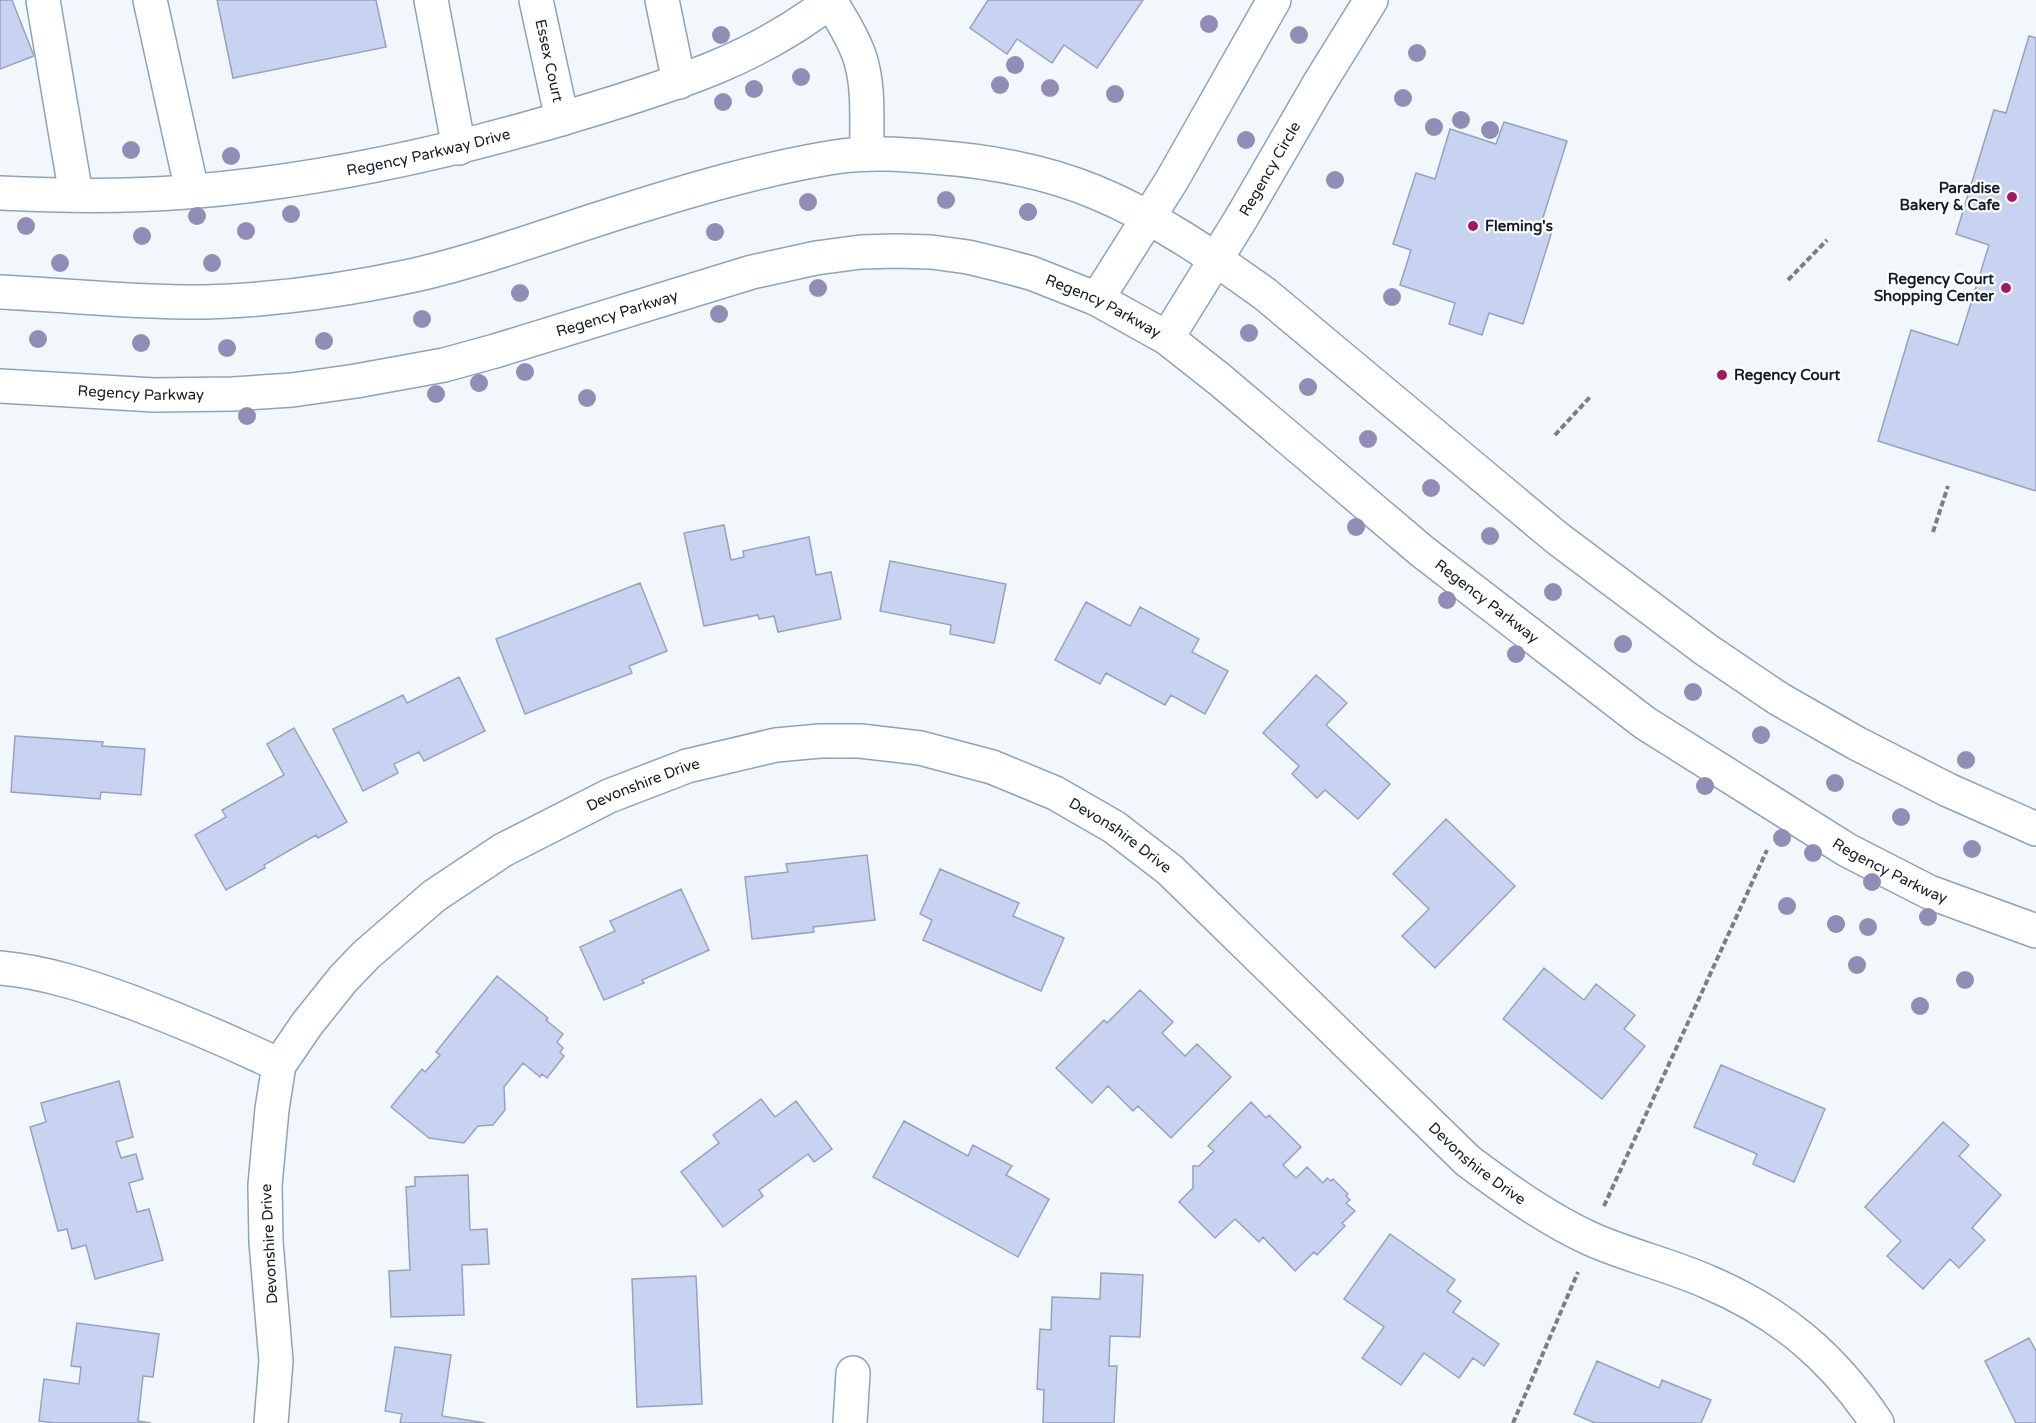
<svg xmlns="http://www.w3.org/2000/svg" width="2036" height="1423" viewBox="0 0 2036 1423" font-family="'Varela Round',sans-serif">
<rect width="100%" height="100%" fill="#f2f7fc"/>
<path fill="#c7d3f1" stroke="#97a3be" stroke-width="1.5" d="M0,0h12l22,56 -34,13z
M217,0h159l10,47 -153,31z
M988,0h155l-46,68 -33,-23 -12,18 -35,-24 -10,15 -37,-26z
M2029,36l7,2v453l-158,-50 33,-111 47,15 31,-100 -33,-11 38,-124 12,3z
M1504,122l63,19 -26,83 12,4 -30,96 -34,-11 -7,22 -33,-11 6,-21 -55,-18 11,-35 -18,-6 23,-71 19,6 15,-50 46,15z
M724,525l7,35 13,-3 -1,-6 66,-14 7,38 15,-3 10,47 -63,13 -4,-16 -15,3 -1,-4 -54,11 -20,-93z
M890,561l116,23 -12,59 -44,-9 1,-9 -71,-14z
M640,583l27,68 -38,15 3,7 -107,41 -29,-75z
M1086,602l44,24 10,-19 59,32 -7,13 36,19 -23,43 -34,-19 -6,10 -59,-32 -6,11 -45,-24z
M1316,675l31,28 -21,22 64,59 -32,35 -33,-29 -8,8 -25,-24 7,-8 -36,-33z
M459,677l26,54 -61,30 -5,-9 -25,12 4,9 -35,18 -30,-62 70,-34 4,8z
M294,728l53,94 -29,16 -2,-3 -52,30 1,3 -39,22 -31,-55 31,-18 -4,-7 62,-35 -17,-31z
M15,736l88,6 -1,4 43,3 -4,46 -40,-3 -1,7 -89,-7z
M1446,819l69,67 -80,82 -33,-32 27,-27 -36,-35z
M867,855l8,65 -62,7 1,5 -62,7 -7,-62 43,-5 -2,-8z
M940,869l79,34 -6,13 51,22 -23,53 -118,-51 9,-20 -12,-6z
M681,889l28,61 -67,30 2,3 -40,17 -24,-53 35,-16 -5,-10z
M1544,968l40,32 12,-16 39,31 -11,14 21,17 -43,53 -99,-80z
M497,976l51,42 -2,2 17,14 -6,8 6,6 -3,4 4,4 -17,22 -5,-4 -2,3 -17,-14 -19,24 1,23 -12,15 -15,1 -14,17 -35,-5 -38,-31 31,-38 3,3 15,-17 -4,-3z
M1140,990l33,32 -11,11 23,23 12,-12 34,33 -60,61 -33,-32 -5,5 -25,-25 -16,17 -36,-35 48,-48 3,3z
M1721,1065l104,44 -31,73 -41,-18 4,-10 -63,-27z
M119,1081l14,56 -17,5 5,16 15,-4 7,25 -14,4 8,29 12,-3 14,51 -68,19 -9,-34 -14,4 -5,-20 -9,2 -28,-104 16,-5 -5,-19z
M761,1099l14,18 21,-16 36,48 -18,13 -6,-8 -49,36 4,6 -40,31 -42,-55 38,-29 -6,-8z
M1251,1102l15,16 3,-3 32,32 -18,18 13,13 11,-11 16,16 4,-5 4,3 2,-2 15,15 -2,2 4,4 -4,3 9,8 -13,12 3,3 -28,29 -3,-3 -19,19 -32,-34 -4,5 -24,-23 -20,19 -36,-36 14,-14v-22h6l15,-15 -6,-5z
M904,1121l64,35 5,-11 39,21 -6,9 43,24 -31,58 -145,-80z
M1943,1122l26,23 -10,11 42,39 -29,33 13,12 -26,28 -9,-9 -27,30 -36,-33 14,-15 -36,-34z
M468,1175l2,55 17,-1 2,35 -27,1 2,50 -73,2 -2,-46 21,-1 -4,-83 9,-1v-9z
M1390,1234l65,46 -8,11 14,10 -8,11 46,32 -15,22 -11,-8 -14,20 -35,-25 -23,32 -39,-27 22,-31 -40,-28z
M1101,1273l42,2 -3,62 -30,-1 -1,30h8l-3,57h-71l1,-33 -7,-1 3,-60 11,1 1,-33 48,2z
M696,1276l6,128 -65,3 -5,-128z
M77,1323l82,11 -6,43 -10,-1 -5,45 13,2h-96l-16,-2 5,-42 35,5 2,-17 -10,-1z
M2029,1338l7,13v72h-20l-31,-62z
M395,1347l56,8 -9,61 43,7h-85l2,-9 -17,-3z
M1597,1361l62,27 3,-8 49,20 -10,23h-106l-21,-9z"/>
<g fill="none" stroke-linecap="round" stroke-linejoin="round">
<defs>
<g id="minor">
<path d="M43,0l33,195"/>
<path d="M150,0l42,191"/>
<path d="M431,0l28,148"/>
<path id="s1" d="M536,0l26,119"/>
<path d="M662,0l17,82"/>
<path d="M830,1c11,17 22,35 29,54 11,31 7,67 8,99"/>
<path id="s2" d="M0,193c62,3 124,4 186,-1 138,-11 276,-42 408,-83 88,-27 164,-51 238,-109"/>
<path d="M1097,299l75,-119 102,-180"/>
<path id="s3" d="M1167,338l75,-121 77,-133 52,-84"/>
<path d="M0,968c46,4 91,19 134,35 50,19 97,39 145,62"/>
<path id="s4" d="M271,1423l5,-62 -10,-119 -1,-57 7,-76 7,-44 28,-41 36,-45 23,-24 68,-59 69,-46 106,-54 78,-30 89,-21 44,-4h40l60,7 72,19 63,26 59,34 56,43 298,291c39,29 79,58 123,78 38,17 79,26 117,43 73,31 125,75 169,141"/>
<path d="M850,1423l3,-50"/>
</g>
<g id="major">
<path d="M0,292c68,3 137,11 205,10 70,-2 141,-12 210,-27 73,-17 143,-44 215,-66 67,-21 136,-41 205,-52 33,-5 66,-3 99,0 55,4 110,14 161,35 61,25 117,64 170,102l292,244 148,111 74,50 77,44 92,47 88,39"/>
<path id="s5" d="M0,386l154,9 79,-1 59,-4 64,-9 88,-16 51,-14 257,-79 64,-14 45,-6 35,-1 35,1 37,5 33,8 30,8 66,26 70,39 52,41 204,173 222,171 202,127 82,42 107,39"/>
</g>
</defs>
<use href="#minor" stroke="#8ba4ba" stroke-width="36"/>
<use href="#major" stroke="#8ba4ba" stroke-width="36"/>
<path stroke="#788086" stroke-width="4" stroke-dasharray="6 3" stroke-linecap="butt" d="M1788,280l39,-40
M1555,435l35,-38
M1933,532l15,-46
M1604,1206l163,-356
M1513,1423l65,-151"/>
<use href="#minor" stroke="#fff" stroke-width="33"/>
<use href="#major" stroke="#fff" stroke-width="33"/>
</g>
<g fill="#928db6">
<circle cx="1209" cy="24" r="9"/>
<circle cx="721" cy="35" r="9"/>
<circle cx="1299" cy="35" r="9"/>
<circle cx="1417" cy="53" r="9"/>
<circle cx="1015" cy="65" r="9"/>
<circle cx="801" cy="77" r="9"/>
<circle cx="1000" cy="85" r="9"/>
<circle cx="1050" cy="88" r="9"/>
<circle cx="754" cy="89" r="9"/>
<circle cx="1115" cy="94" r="9"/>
<circle cx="1403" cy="98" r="9"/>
<circle cx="723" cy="102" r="9"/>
<circle cx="1461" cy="120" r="9"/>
<circle cx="1434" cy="127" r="9"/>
<circle cx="1490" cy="130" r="9"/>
<circle cx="1246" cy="140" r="9"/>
<circle cx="131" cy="150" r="9"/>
<circle cx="231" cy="156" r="9"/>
<circle cx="1335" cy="180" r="9"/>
<circle cx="946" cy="200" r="9"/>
<circle cx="808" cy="202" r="9"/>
<circle cx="1028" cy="212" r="9"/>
<circle cx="291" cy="214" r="9"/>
<circle cx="197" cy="216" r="9"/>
<circle cx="26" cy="226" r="9"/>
<circle cx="246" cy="231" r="9"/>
<circle cx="715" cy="232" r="9"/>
<circle cx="142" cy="236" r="9"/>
<circle cx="60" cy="263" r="9"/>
<circle cx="212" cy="263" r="9"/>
<circle cx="818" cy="288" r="9"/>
<circle cx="520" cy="293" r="9"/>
<circle cx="1392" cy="297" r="9"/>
<circle cx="719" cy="314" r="9"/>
<circle cx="422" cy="319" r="9"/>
<circle cx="1249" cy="333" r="9"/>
<circle cx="38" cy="339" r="9"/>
<circle cx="324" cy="341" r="9"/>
<circle cx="141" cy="343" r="9"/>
<circle cx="227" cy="348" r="9"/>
<circle cx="525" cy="372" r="9"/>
<circle cx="479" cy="383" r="9"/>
<circle cx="1308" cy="387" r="9"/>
<circle cx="436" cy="394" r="9"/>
<circle cx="587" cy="398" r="9"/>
<circle cx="247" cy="416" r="9"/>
<circle cx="1368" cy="439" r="9"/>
<circle cx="1431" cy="488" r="9"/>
<circle cx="1356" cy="527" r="9"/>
<circle cx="1490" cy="536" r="9"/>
<circle cx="1553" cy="592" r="9"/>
<circle cx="1447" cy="600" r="9"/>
<circle cx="1623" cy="644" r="9"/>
<circle cx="1516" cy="654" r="9"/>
<circle cx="1693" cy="692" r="9"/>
<circle cx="1761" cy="735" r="9"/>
<circle cx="1966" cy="760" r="9"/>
<circle cx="1835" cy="783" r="9"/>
<circle cx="1705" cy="786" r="9"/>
<circle cx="1901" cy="817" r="9"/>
<circle cx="1782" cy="838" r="9"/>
<circle cx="1972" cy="849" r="9"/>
<circle cx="1813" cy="853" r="9"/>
<circle cx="1872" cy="882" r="9"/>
<circle cx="1787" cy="906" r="9"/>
<circle cx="1928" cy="917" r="9"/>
<circle cx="1836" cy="924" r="9"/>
<circle cx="1868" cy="927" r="9"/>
<circle cx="1857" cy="965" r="9"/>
<circle cx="1965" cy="980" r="9"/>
<circle cx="1920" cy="1006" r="9"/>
</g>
<g fill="#a21863" stroke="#fff" stroke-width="2">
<circle cx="2012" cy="197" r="6"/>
<circle cx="1473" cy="226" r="6"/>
<circle cx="2006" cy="288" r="6"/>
<circle cx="1722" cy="375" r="6"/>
</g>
<g text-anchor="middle" stroke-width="4.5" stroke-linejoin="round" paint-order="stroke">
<g font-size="15" fill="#131d25" stroke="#fff">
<text dy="5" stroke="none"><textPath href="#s1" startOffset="62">Essex Court</textPath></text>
<text dy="5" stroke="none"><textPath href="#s2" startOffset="432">Regency Parkway Drive</textPath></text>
<text dy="5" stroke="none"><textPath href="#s3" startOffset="198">Regency Circle</textPath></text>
<text dy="5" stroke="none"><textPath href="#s5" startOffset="1131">Regency Parkway</textPath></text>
<text dy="5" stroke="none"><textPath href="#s5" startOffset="627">Regency Parkway</textPath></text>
<text dy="5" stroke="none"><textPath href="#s5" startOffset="141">Regency Parkway</textPath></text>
<text dy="5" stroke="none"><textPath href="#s5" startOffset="1617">Regency Parkway</textPath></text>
<text dy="5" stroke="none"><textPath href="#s4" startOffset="828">Devonshire Drive</textPath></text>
<text dy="5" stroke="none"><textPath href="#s4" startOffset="1332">Devonshire Drive</textPath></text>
<text dy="5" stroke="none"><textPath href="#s5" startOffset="2103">Regency Parkway</textPath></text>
<text dy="5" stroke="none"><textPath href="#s4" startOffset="1818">Devonshire Drive</textPath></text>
<text transform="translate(269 1244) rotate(-93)" y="5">Devonshire Drive</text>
</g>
<g font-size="15" font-weight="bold" fill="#131d25" stroke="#fff" text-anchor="end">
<text x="2000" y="193">Paradise<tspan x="2000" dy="17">Bakery &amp; Cafe</tspan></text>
<text x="1485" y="231" text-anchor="start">Fleming's</text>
<text x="1994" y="284">Regency Court<tspan x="1994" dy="17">Shopping Center</tspan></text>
<text x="1734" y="380" text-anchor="start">Regency Court</text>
</g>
</g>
</svg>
